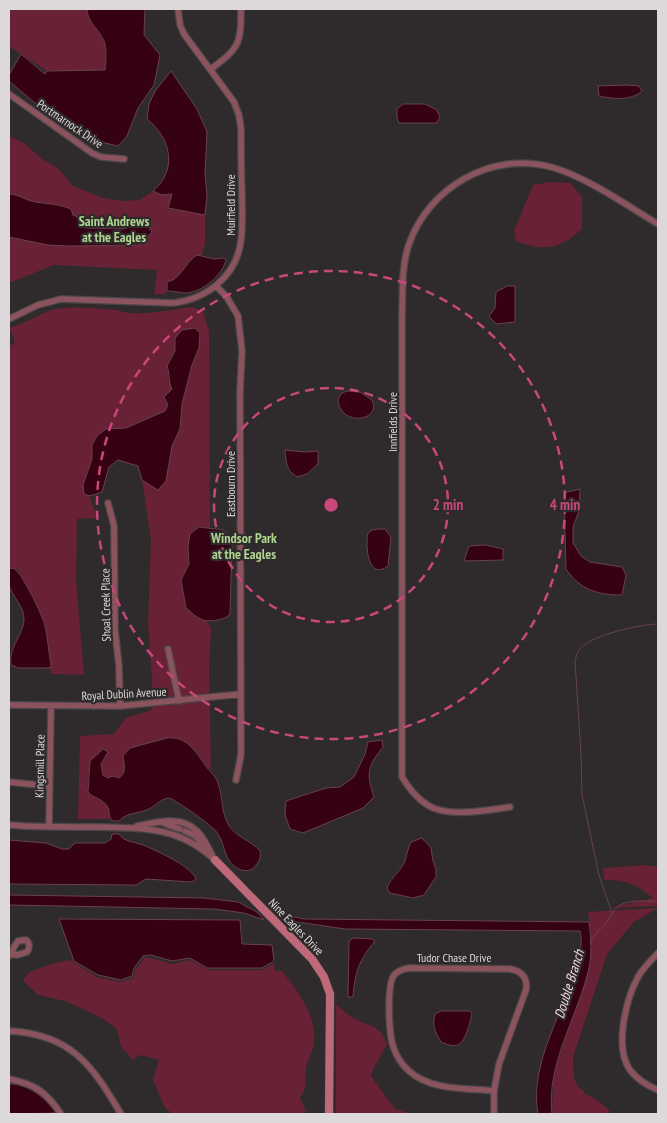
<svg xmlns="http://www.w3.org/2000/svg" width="667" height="1123" viewBox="0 0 667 1123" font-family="'PT Sans Narrow',sans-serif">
<rect width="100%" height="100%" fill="#2f2a2b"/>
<path fill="#692135" d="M9,9h78c1,13 12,20 17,32 3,8 1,20 2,29l-59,1 -38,-25z
M9,136l15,7 18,16 16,9 15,18 30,12 19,3 18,-1 13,-9 9,4 10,-1 -4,14 37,7v29l-3,11c-16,0 -19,24 -34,27l-2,12h-12l3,-24 -103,-5 -45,18z
M549,182l21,1 12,14v32c-22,20 -37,23 -66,12l-2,-10 19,-46z
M192,307l11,4 6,20 1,197 -11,-1 -11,29 1,8 -8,16 5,28 15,12 6,1 4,7 -2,41 2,101 -5,-4 -9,-14 -24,-14 -43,10 -6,6 2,11 -5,12 -2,1 -6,-2 -5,2 -5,-3 -2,-11 4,-5 -16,10c0,7 -3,18 0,24 3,6 15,6 19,14 1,3 1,8 2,12h-32l2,-83 34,-2 12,-16 26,-8v-29l-4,-57 3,-85 -9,-59 16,10 12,-29 2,-15 4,-10 4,-7 2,-25 10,-39 7,-17 -24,3 -6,8 -1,18 4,12 -7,22 -39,17 -20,1 -9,7 -5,9v14l-8,34 6,3 7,22 -20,1 -1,61 8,95 -33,-1 -7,-51 -25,-52 -3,-2h-7v-222l6,-5 -6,-14c15,-4 28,-13 43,-18 18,-5 47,-1 66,0 12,8 58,-1 74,-3z
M646,865l12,2v39l-48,2 43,-10c-17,-14 -27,-18 -49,-18l-1,-12z
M658,908l-24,14 -27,32 -34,103 1,21 3,7 9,9 11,6 11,9 3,5h-59l2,-41 35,-106 2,-33 -3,-22z
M144,958h7l21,6 18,-4 19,10h53l12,-7 1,8h7c16,20 35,45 32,72 -1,9 -7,17 -8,26 -1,11 1,20 -6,29l6,12 -4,4h-129l-8,-6 -12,-28 6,-20 -19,-5 -7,5 -12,-13 -4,-18 -15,-11 -37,-17 -27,-6 -15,-14 6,-9 22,-8 19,-4 27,17 24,5 12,-4 3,-9z
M336,1004c7,7 14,13 23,17 16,7 21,5 28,23 -5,11 -14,22 -16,32l24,33 17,5h-76z"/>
<path fill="#360112" stroke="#68424e" d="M87,9h58l-1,26 16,20 -6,30 -16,23 -11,28 -9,10 -17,-4 -27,-12 -39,-27 -26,-22v-6l12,-21 24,20 2,-3 58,-1c1,-9 2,-21 -1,-29 -5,-12 -17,-19 -17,-32z
M171,71l26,38 10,23 -2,42 2,22 -2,19 -37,-7 4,-14 -10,1 -9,-4c25,-21 18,-53 -6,-72l2,-15 6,-13z
M626,85l13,1 3,5c-11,10 -29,8 -43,5l-1,-10z
M403,104h22l12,6 3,8 -4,5h-37l-2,-6v-8z
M9,194c10,0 17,7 27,8 11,2 24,2 35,7l2,6 4,2 8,11 38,1 22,-6 7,9 -12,13 -72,1 -20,-1 -39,-8z
M197,255l17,4 10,-1 2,2c-4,16 -23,31 -39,33 -6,0 -14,-2 -20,-2v-9c14,-2 19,-21 30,-27z
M507,286h8v36l-19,2 -7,-8 6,-8 1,-16z
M195,328l5,5 -1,15 -7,17 -10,39 -2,25 -8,17 -6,35 -8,9 -16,-10 -4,-14 -20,-6 -9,7 -7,25 -12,4 -6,-2 -1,-9 9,-26v-14l5,-9 9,-7 20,-1 39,-17 3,-6 -4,-8 8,-8c-4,-8 -2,-15 -5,-23l8,-15v-13l7,-8z
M347,391l13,1 12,8c10,22 -33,27 -34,-1l4,-6z
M285,450l20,2 13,-1v13l-11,10 -10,3c-11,-7 -11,-15 -12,-27z
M580,489l-1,22 -6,16v16l8,13 9,6 32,5 4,8 -4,20c-24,0 -42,-5 -56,-26l-2,-76z
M199,527l24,3 7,6 2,9 -2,69c-4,6 -20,8 -27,6 -6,-2 -12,-8 -17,-12l-5,-28 8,-16 -1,-19 2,-11z
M379,529h6l6,8 -3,29c-20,15 -23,-20 -20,-33l4,-3z
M485,545l18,4v11l-39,1 5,-15z
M13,568c9,4 27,43 31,54 4,13 4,29 7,42v3l-4,1h-29l-7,-3c-3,-17 11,-28 13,-44 1,-15 -12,-24 -15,-36 -1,-4 0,-11 0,-16z
M167,738c20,-2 28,13 38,27 4,6 11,11 13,18 5,14 3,28 10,41 7,13 23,16 32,27 1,5 0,10 -4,14 -6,10 -20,5 -26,-3 -7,-10 -6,-22 -15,-32 -13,-12 -30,-23 -45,-32 -9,0 -13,7 -21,11 -10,5 -22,3 -30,12h-6c-6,-5 -2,-9 -6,-15 -4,-7 -14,-8 -19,-14l2,-31 13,-12 5,3 -7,12 2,11 5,3 5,-2 6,2c8,-5 5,-14 4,-22l7,-8z
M382,740l1,7c-16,20 -17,26 -9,50l-11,11 -60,25 -13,-4 -5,-14 1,-14 40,-13 14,-1 14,-10 11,-23 3,-12z
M112,834h7c5,8 16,8 24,11 16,7 44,19 53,33l-2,3 -3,1 -45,-3 -10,6 -127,-1v-44l37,3 16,6h7l6,-6h30l6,-4z
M422,838l9,10 2,13 3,8v8l-12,18 -11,3 -23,-5 -3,-5c4,-11 14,-17 18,-27 2,-7 3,-13 6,-19z
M9,895l195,3 34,4 19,10 7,8 -20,-7 -30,-4 -205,-4z
M277,913l27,6 285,3c2,14 3,32 0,46 -11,49 -43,95 -37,146h-14c-9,-53 26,-100 39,-150 3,-12 6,-21 3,-33l-235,-2 -61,-9z
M59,919l181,1 2,24 30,1 2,16 -12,7h-55l-17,-10 -18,3 -21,-6 -8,1 -9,12 -2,8 -11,4 -23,-5 -24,-14z
M355,938l17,1 3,2c-16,19 -20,31 -22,56h-5l1,-55 2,-3z
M441,1011h29l2,3c-2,8 -6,27 -14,31 -5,2 -12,-1 -17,-3 -6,-10 -9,-17 -6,-28z
M9,1084c21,-1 35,15 50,29l-50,1z"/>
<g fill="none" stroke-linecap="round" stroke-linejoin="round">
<path stroke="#68424e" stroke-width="1" d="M612,913l-13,-38 -17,-80 -1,-42 -6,-91c1,-5 2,-10 6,-14 11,-13 60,-24 77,-24
M590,944c4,-10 10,-14 17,-22 3,-4 5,-10 9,-14 11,-10 28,-6 42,-7"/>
<defs>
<path id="street" d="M211,69c28,-21 30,-24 30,-60
M9,94l83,59 9,4 23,2
M216,286l10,10 12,20 4,35 -2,41 1,363 -5,25
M9,319l29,-14 23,-6 112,4c34,-4 64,-27 68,-63 2,-15 1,-31 1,-46 -1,-22 -1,-44 -1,-65l-2,-14 -5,-13 -50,-68 -4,-9 -2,-16
M108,503l6,23 1,105 4,35 1,40
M168,649l11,52
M9,705l111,1 121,-12
M9,782l40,4
M510,807c-21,3 -54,9 -74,2 -15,-5 -26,-19 -34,-32v-461c1,-24 -1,-49 7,-72 20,-57 83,-93 142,-77 36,10 75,38 107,57
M163,823l17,6
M9,825l15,1c24,1 48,1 73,1 46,1 81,-1 118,33
M137,826c20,-4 44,-11 60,5 7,7 11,16 15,24
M49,827l2,-121
M185,831l9,4 10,11
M658,953c-7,7 -15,15 -20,24 -12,22 -24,71 -8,93 7,9 18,16 28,20
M9,956l3,-2 5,1 10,-3c3,-4 3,-9 -1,-12l-8,1 -4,6 -2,7
M9,1031c62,3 83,34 112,83
M9,1079c26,5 37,13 52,35
M494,1114v-23l5,-27 27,-74c2,-12 -4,-19 -16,-21l-101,-1c-5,1 -10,2 -14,6 -9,9 -6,59 -2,72 3,9 9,19 16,25 22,20 58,17 85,20"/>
<path id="secondary" d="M215,860l97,99 12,18 6,17v9l-1,111"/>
</defs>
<use href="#street" stroke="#4b4647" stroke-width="8"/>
<use href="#secondary" stroke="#4b4647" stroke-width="9"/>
<use href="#street" stroke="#8a535e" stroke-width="5.5"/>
<use href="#secondary" stroke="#bf687a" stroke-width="8"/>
</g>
<g fill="none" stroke="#c9487b" stroke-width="2.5" stroke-dasharray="9 6">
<circle cx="331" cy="505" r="117"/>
<circle cx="331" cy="505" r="234"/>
</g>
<g text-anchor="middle" stroke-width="4.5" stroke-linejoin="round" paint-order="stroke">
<g font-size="12" fill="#ddd9da" stroke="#2f2a2b">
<text transform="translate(70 124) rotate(34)" y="4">Portmarnock Drive</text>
<text transform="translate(231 205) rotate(-90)" y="4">Muirfield Drive</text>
<text transform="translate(393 422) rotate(-90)" y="4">Innfields Drive</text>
<text transform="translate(231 484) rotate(-90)" y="4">Eastbourn Drive</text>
<text transform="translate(106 605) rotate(-91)" y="4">Shoal Creek Place</text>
<text transform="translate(124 694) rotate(-3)" y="4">Royal Dublin Avenue</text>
<text transform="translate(40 766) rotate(-89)" y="4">Kingsmill Place</text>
<text transform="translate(296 927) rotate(46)" y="4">Nine Eagles Drive</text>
<text x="454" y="962">Tudor Chase Drive</text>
</g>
<g font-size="14" font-weight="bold" fill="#aed490" stroke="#2f2a2b">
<text x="114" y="226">Saint Andrews<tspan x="114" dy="16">at the Eagles</tspan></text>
<text x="244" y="543">Windsor Park<tspan x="244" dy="16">at the Eagles</tspan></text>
</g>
<g font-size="14" font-style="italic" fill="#f1d9dd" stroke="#2f2a2b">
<text transform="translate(569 984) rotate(-73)" y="5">Double Branch</text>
</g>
</g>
<circle cx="331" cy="505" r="8" fill="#c9487b" stroke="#2f2a2b" stroke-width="2.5"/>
<g font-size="15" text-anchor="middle" font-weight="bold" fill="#c9487b" stroke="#2f2a2b" stroke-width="4.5" stroke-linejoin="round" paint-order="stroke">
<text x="448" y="510">2 min</text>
<text x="565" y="510">4 min</text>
</g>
<rect width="667" height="1123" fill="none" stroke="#ddd9da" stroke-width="20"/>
</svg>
